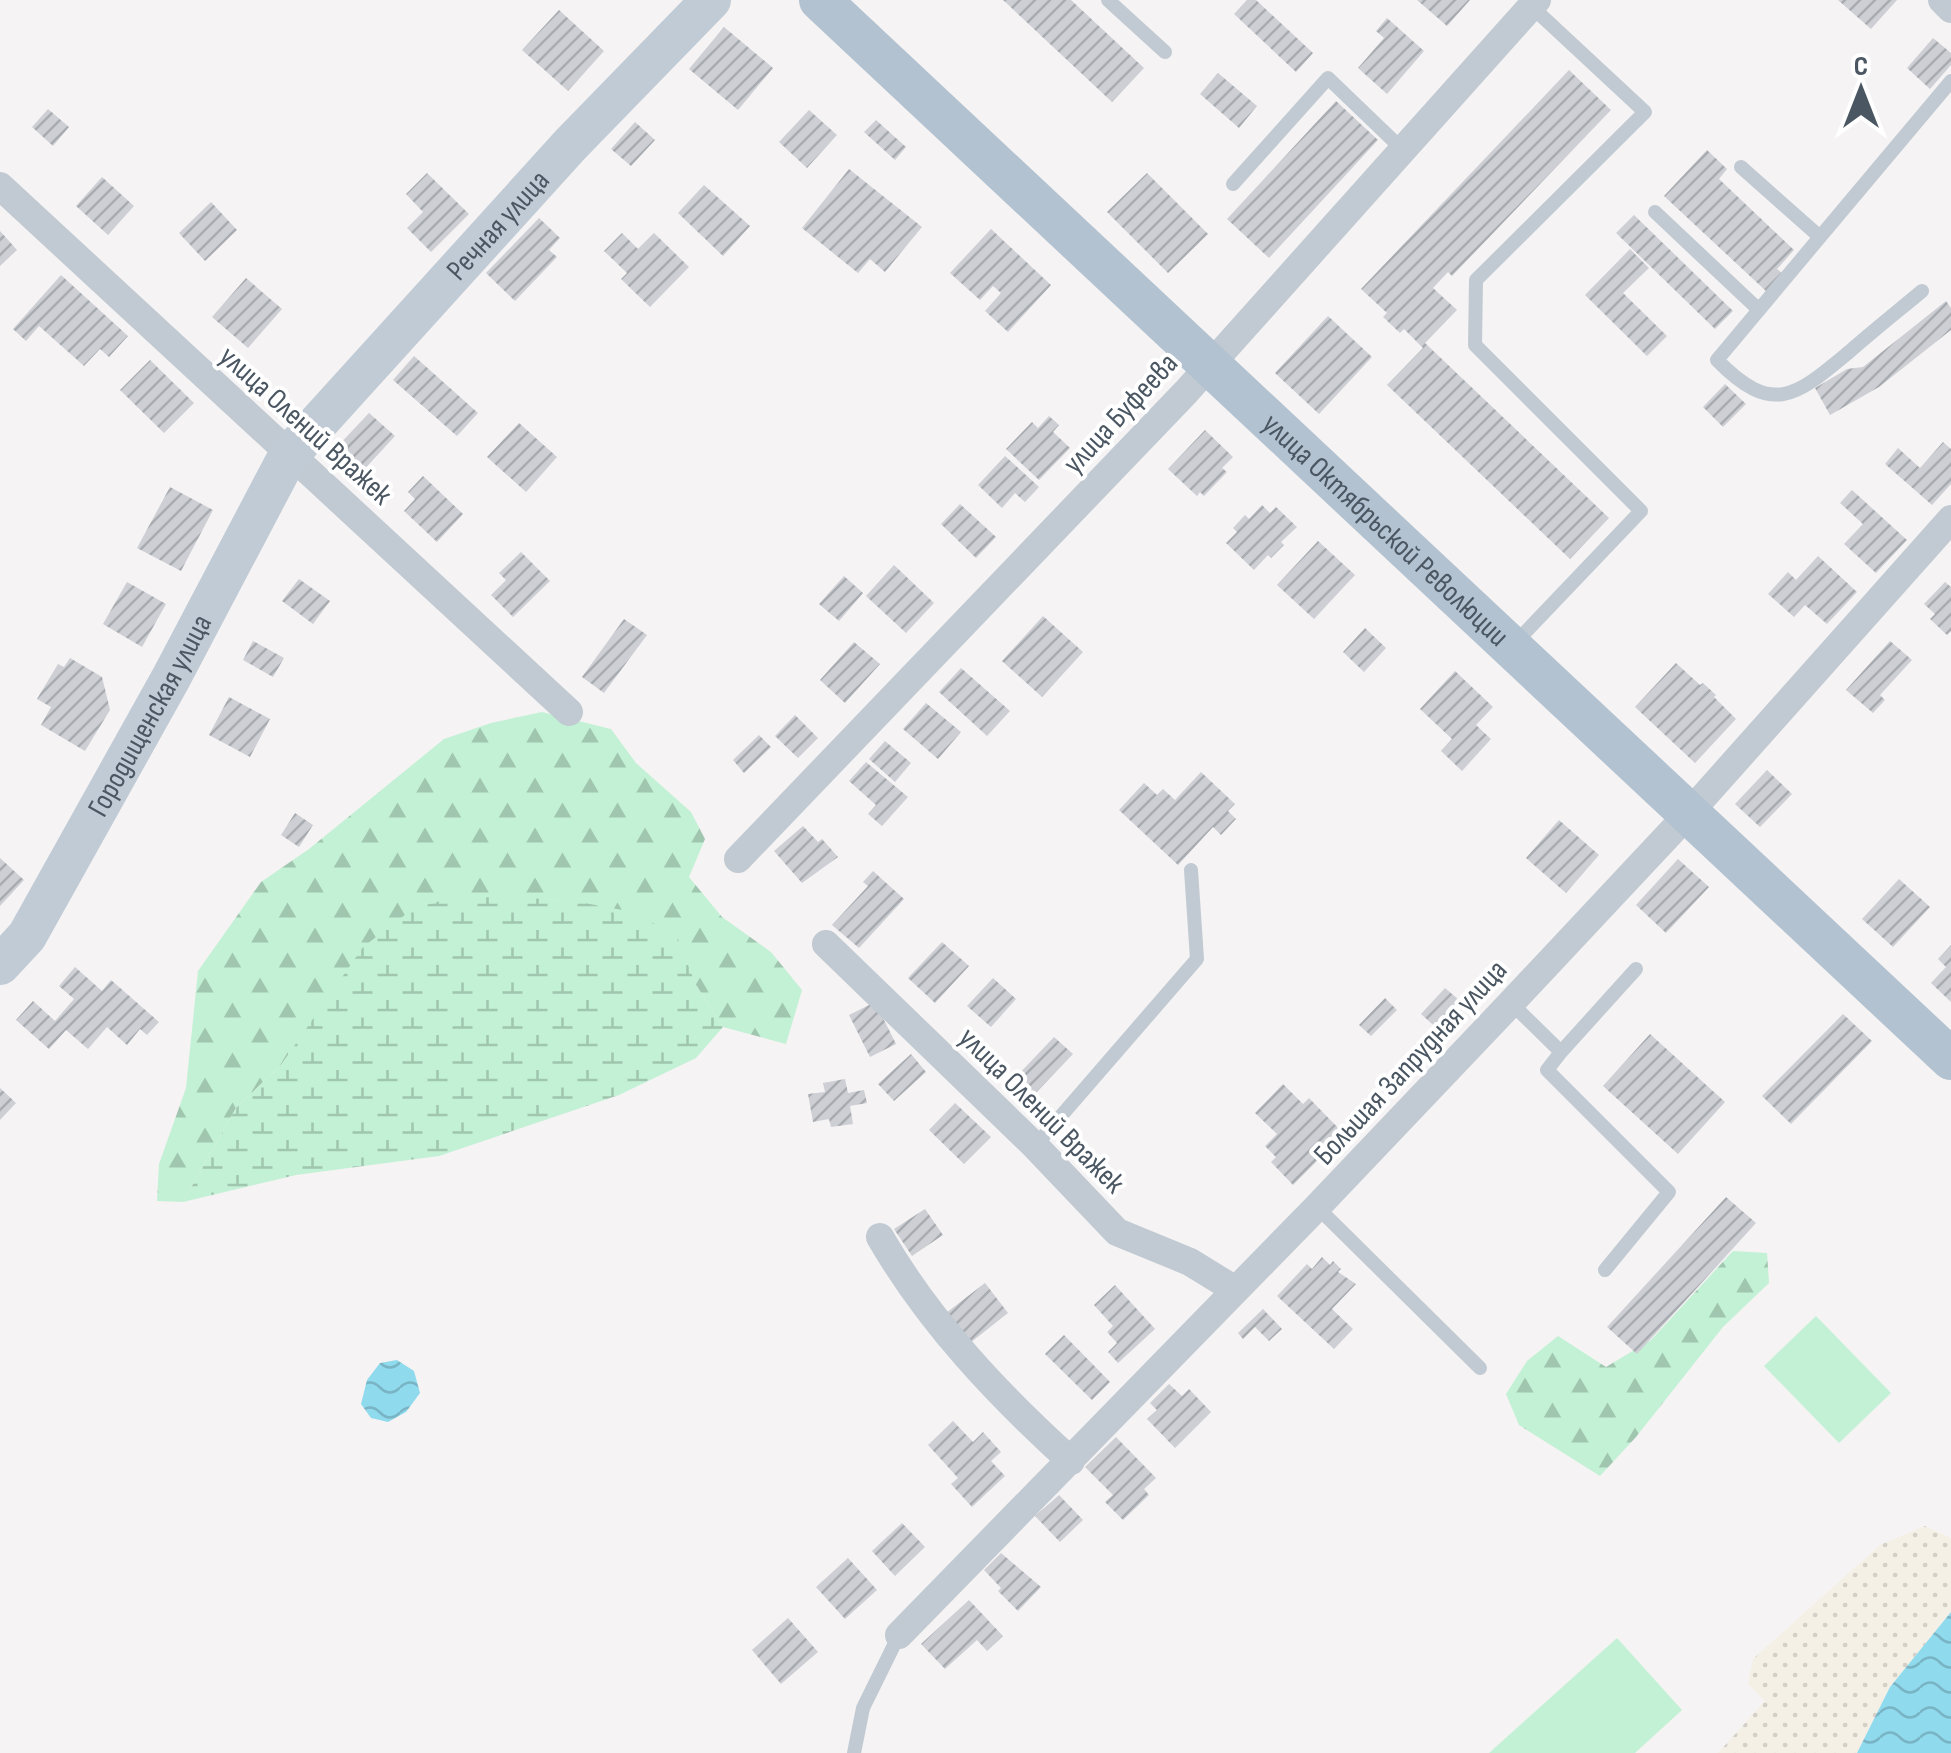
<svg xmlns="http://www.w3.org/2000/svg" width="1951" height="1753" viewBox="0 0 1951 1753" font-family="'Sofia Sans Condensed',sans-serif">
<defs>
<pattern id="forest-firs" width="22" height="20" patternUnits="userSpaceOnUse" patternTransform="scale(2.5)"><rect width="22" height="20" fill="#c3f1d5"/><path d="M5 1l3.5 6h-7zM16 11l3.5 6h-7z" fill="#a0c6b0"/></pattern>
<pattern id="wetland-marsh" width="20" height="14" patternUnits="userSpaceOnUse" patternTransform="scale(2.5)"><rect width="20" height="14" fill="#c3f1d5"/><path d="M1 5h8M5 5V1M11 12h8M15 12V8" fill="none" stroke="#a0c6b0"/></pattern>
<pattern id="sand-dots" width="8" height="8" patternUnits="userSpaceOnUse" patternTransform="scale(2.5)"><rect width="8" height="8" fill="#f5f0e5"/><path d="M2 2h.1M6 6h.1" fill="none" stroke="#d4d0c7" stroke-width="1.8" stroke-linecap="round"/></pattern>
<pattern id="water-waves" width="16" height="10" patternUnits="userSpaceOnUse" patternTransform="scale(2.5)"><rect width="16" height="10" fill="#90daee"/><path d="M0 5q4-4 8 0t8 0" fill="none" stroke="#78b4c4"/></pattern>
<pattern id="building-hatch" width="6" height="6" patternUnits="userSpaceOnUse" patternTransform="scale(2.5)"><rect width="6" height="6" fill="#cdcfd5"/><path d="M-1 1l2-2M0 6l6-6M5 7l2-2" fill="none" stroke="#a8abb0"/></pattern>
</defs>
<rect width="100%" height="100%" fill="#f5f3f3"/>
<path fill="url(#forest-firs)" d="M542,712l69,17 25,34 55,49 14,27 -16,38 33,40 49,35 31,38 -16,54 -63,-17 -27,-42 -20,-50 -108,-35 -116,-2 -135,117 -36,50 -45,43 -53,94 -26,-1 2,-37 27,-76 12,-117 63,-89 48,-33 135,-110 47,-16z
M1733,1251l34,2 2,30 -46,44 -87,110 -36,39 -81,-51 -13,-31 21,-33 31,-25 48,31 45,-27z"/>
<path fill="url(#wetland-marsh)" d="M503,897l65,3 60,11 48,23 20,51 27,42 -27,31 -77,37 -180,61 -143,19 -113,27 53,-94 45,-43 82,-118 51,-39 38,-10z"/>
<path fill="url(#sand-dots)" d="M1925,1526l26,12v74l-61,75 -33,66h-139l47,-52 -17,-17 5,-25 127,-114z"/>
<path fill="#c3f1d5" d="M1816,1316l75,77 -52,50 -75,-77z
M1617,1638l65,72 -47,43h-146z"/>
<path fill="url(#water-waves)" d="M397,1360l17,11 6,22 -14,19 -18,10 -17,-4 -10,-14 6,-24 13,-17z
M1951,1612v141h-94l33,-66z"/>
<path fill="url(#building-hatch)" d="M1003,0h68l73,68 -32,34z
M1247,0h9l57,53 -17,19 -62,-58z
M1417,0h53l-23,26z
M1838,0h59l-26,29z
M559,10l45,41 -36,40 -46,-41z
M1387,18l37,33 -37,43 -29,-26 26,-30 -8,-7z
M724,27l49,41 -35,42 -49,-41z
M1933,38l18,15v12l-21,24 -23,-21z
M1569,70l42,40 -159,166 -4,-4 -15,16 24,22 -32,33 184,175 -39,41 -183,-174 36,-37 -19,-19 -4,4 -17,-16 4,-4 -26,-24z
M1218,73l39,33 -18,22 -39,-34z
M1336,101l42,39 -109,118 -42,-39z
M48,109l21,18 -16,19 -21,-19z
M809,110l28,25 -30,33 -28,-26z
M876,120l30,27 -11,13 -31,-28z
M635,122l20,18 -24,26 -20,-17z
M1707,150l20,19 -8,10 75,71 -17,19 6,5 -16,18 -103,-96z
M849,169l73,58 -37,45 -15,-13 -12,14 -56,-45z
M427,173l42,41 -38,38 -24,-24 16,-16 -17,-18z
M1147,173l61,61 -40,39 -61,-61z
M102,177l32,29 -26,29 -32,-29z
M704,185l46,41 -27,30 -45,-43z
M211,202l26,28 -32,31 -26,-28z
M1634,215l99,96 -18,18 -99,-96z
M539,218l21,20 -11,12 8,7 -42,44 -29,-28z
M991,229l60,56 -43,47 -23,-21 16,-18 -8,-7 -13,14 -30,-27z
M0,231l17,19 -17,16z
M622,233l16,16 16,-16 35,34 -39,40 -29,-28 6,-6 -23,-22z
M1630,249l19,19 -26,25 44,43 -20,20 -62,-61z
M61,275l67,61 -19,21 -9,-8 -16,17 -45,-40 -13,15 -13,-12z
M246,278l36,31 -34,39 -36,-31z
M1946,301l5,7v22l-72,57 -49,28 -15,-27 32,-19 16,-2z
M1328,316l44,41 -53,57 -44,-41z
M414,356l64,57 -21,23 -64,-56z
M150,360l44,43 -30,30 -44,-43z
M1725,384l21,20 -23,23 -20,-20z
M369,413l26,23 -34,37 -26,-24z
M1049,416l10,9 -6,7 17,16 -31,32 -33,-31 26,-27 6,6z
M519,423l38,34 -31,35 -39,-35z
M1205,430l28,27 -11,11 5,4 -23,24 -4,-4 -3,4 -29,-27z
M1943,442l8,7v35l-19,21 -47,-41 13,-16 22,20z
M1005,456l34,31 -14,15 -10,-9 -13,15 -24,-23z
M423,476l40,38 -26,28 -33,-31 11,-12 -7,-7z
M170,487l43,23 -32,61 -44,-23z
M1852,490l55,50 -31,33 -32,-29 19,-20 -23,-21z
M960,504l36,33 -20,21 -35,-34z
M1262,505l8,8 6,-6 21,20 -16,15 3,3 -13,13 -3,-3 -14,15 -28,-27 11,-11 -4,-4 12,-13 4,4z
M1318,541l37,34 -41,44 -37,-34z
M521,552l29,29 -37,36 -22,-22 15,-15 -7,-7z
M1818,556l39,36 -30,32 -22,-19 -11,12 -26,-23 20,-22 8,8z
M894,565l40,38 -28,30 -40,-37z
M844,576l19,17 -24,28 -20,-17z
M299,579l31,22 -17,23 -31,-23z
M127,582l39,22 -24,43 -39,-23z
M1945,582l6,5v44l-4,4 -17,-16 5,-5 -11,-10z
M1043,616l40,36 -41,45 -40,-36z
M624,619l23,16 -43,58 -22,-16z
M1365,628l21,20 -22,24 -21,-20z
M253,641l31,17 -11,19 -30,-17z
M1890,641l22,19 -32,35 5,5 -12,13 -27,-23z
M854,642l26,22 -35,39 -25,-23z
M70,658l32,19 8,33 -25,41 -44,-26 10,-18 -14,-8 21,-35 6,3z
M1676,663l24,22 3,-2 13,12 -2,2 22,22 -41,44 -60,-56z
M961,668l49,43 -23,25 -48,-44z
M1455,671l38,36 -17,18 15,14 -29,32 -21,-20 11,-12 -32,-30z
M229,697l41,22 -20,38 -41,-22z
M926,703l35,29 -23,27 -35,-30z
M795,715l23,23 -20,20 -23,-22z
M759,735l12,12 -27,26 -11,-13z
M885,741l26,22 -16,19 -26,-23z
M866,762l42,35 -26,29 -14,-12 8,-9 -27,-24z
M1767,770l25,24 -32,33 -25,-23z
M1201,772l34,32 -7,7 8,8 -15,16 -8,-8 -35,38 -59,-55 25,-27 13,12 6,-6 12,11z
M295,813l18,12 -14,22 -18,-12z
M1559,820l40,35 -33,38 -40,-35z
M803,826l15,16 4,-3 16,18 -36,26 -28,-32z
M0,858l24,22 -24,26z
M1678,859l31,28 -43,46 -30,-28z
M873,871l31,28 -45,49 -27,-23 36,-39 -5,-4z
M1899,879l31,28 -37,40 -31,-28z
M942,942l27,24 -34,37 -27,-25z
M1951,945v57l-20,-19 15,-16 -8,-8z
M75,967l27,24 9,-11 48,42 -12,13 -7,-6 -13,16 -20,-18 -19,22 -22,-19 -17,19 -33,-29 17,-19 22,20 19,-22 -15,-13z
M993,978l23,21 -25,28 -24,-21z
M1445,988l21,18 -24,27 -21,-19z
M1385,998l12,12 -26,26 -12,-11z
M875,1002l21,42 -26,13 -21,-42z
M1843,1014l29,27 -81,83 -29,-28z
M1650,1034l75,68 -47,52 -75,-68z
M1054,1037l19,17 -40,42 -18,-18z
M911,1054l15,18 -32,29 -16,-17z
M845,1079l3,14 16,-3 3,13 -17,3 3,18 -22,3 -2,-8 -16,3 -5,-28 17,-2 -2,-9z
M1283,1084l20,20 6,-6 35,36 -51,51 -22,-23 5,-5 -11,-11 12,-12 -22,-21z
M0,1088l16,15 -16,17z
M955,1103l36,34 -27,27 -35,-34z
M1726,1197l30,26 -119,131 -30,-27z
M925,1209l18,26 -31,21 -18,-27z
M1322,1257l8,8 3,-4 8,8 -3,3 18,12 -24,25 21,20 -19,20 -57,-53 30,-32 5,5z
M985,1283l23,30 -38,30 -24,-30z
M1115,1285l40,44 -37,34 -10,-11 9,-9 -10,-11 6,-6 -19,-21z
M1263,1309l19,20 -13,12 -14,-14 -12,12 -5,-6z
M1064,1335l46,47 -18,18 -47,-46z
M1169,1384l13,12 7,-7 22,23 -36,36 -28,-29 10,-9 -7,-7z
M953,1421l20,21 10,-10 18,20 -10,9 14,15 -33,31 -21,-23 7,-6 -30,-33z
M1116,1437l40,41 -12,11 5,6 -26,25 -18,-18 8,-7 -28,-28z
M1059,1495l24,25 -23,22 -25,-26z
M902,1523l23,24 -30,29 -23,-25z
M1001,1553l40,34 -23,24 -20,-20 3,-3 -17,-18z
M848,1558l29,32 -32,29 -29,-32z
M969,1600l34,36 -16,15 -10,-11 -32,29 -24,-25z
M788,1618l30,34 -37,32 -29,-34z"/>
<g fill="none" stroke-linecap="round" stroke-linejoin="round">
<path stroke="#c1cad2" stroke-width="14" d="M1108,0l57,52
M1741,167l79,70 -103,123c56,57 79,36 132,-8 24,-21 49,-41 73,-61
M1233,184l95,-106 74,71
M1655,212l104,98
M1820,237l131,-156
M1516,642l125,-131 -166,-166 1,-65 169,-168 -114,-106
M1511,1003l50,49 75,-83
M1561,1052l-14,18 122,122 -64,78
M1035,1146l162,-187 -6,-89
M1317,1207l163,161
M854,1753l9,-45 36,-73"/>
<path stroke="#c1cad2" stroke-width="28" d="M1942,0l9,9
M0,186l569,526
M738,859l448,-467 351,-392
M826,944l209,202 82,86 73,30 44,27
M880,1237c49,85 118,158 191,224
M899,1635l418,-428 194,-204 179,-191 261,-293"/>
<path stroke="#c1cbd6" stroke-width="40" id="s1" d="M0,965l27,-29 144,-258 117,-222 282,-311 141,-145"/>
<path stroke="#b3c2d1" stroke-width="42" id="s2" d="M820,0l1131,1059"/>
</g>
<g text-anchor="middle" stroke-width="8" stroke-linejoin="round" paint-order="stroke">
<g font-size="30" fill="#4a5661" stroke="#fff">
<text dy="10" stroke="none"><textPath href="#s1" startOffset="898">Речная улица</textPath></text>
<text transform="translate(1120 413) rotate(-47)" y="10">улица Буфеева</text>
<text transform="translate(306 425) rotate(42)" y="10">улица Олений Вражек</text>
<text dy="10" stroke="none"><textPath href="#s2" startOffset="775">улица Октябрьской Революции</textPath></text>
<text dy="10" stroke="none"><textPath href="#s1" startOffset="292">Городищенская улица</textPath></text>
<text transform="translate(1410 1062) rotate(-47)" y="10">Большая Запрудная улица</text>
<text transform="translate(1042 1110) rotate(45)" y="10">улица Олений Вражек</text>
</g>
</g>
<g transform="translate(1861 90)" stroke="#ffffff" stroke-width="8" paint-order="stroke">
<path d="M0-8L18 38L0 25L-18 38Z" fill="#4a5661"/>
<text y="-15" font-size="28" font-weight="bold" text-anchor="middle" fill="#4a5661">С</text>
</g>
</svg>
